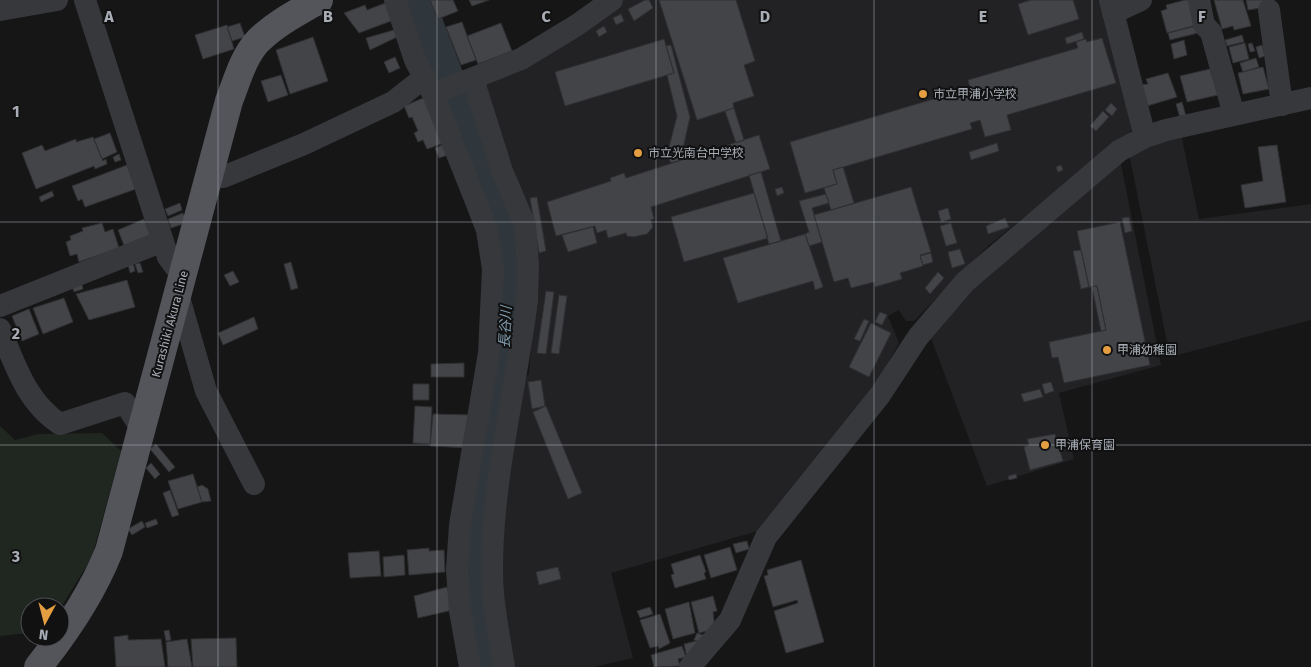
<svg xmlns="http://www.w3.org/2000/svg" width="1311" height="667" viewBox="0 0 1311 667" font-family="'Fira Sans','Noto Sans JP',sans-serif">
<rect width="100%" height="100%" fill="#161617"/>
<path fill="#222224" d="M619,0h485l32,122 -6,10 -142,114 -74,75h-8l-7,-11 -11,6 11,27 -21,38 -120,150 -147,42 22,85 -39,9h-84l-11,-141 22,-144 8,-8 6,-80 -55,-207z
M1181,134l18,85 112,-15v116l-141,37 -41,-204z
M1120,159l41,206 -102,28 15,66 -87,27 -58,-153 36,-45z"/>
<path fill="#202720" d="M0,426l15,14 23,-6 64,-1 19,18 -29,106 -32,52v-2h-30v26l-30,3z"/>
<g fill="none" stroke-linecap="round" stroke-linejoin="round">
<path stroke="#2f373c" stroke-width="36" d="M416,0l87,227 5,41v32l-4,57 -27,173 -3,40 4,43 12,54"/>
</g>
<path fill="#434447" stroke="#303033" d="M430,0h23l5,11 -20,8z
M469,0h20l-17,6z
M645,0h4l4,8 -19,13 -6,-12z
M659,0h77l19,61 -11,4 10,31 -21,7 1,5 -37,12z
M1031,0h42l6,19 -51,16 -10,-31z
M1185,0h5l7,25 -30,8 -6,-22 6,-2 -1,-4z
M1214,0h29l8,26 -17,4 -1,-4 -11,3z
M1246,0h27l1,6 -26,4z
M388,2l3,19 -32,12 -15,-20 21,-8 2,5z
M331,9l2,4 -10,5 -2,-3z
M621,14l3,7 -8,4 -3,-7z
M462,22l14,38 -15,5 -15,-38z
M240,23l5,14 -13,4 -5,-14z
M501,23l11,28 -34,13 -11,-28z
M227,25l7,24 -31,10 -8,-24z
M604,26l3,6 -8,5 -3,-6z
M1196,26l2,7 -28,7 -2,-7z
M394,30l3,7 -27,13 -4,-12z
M1082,32l2,7 -17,5 -2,-6z
M1242,35l2,7 -17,4 -2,-6z
M313,37l15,44 -38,13 -14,-44z
M1102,38l14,45 -109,32 4,15 -26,7 -5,-17 -10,3 2,6 -139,41 4,14 -32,9 -15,-51 180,-54 -2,-8 110,-32 -2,-6 10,-3 1,3z
M664,39l10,34 -109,33 -10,-34z
M1184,40l3,15 -13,4 -3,-15z
M1245,43l4,16 -16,4 -4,-16z
M1252,43l3,8 -5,1 -2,-8z
M671,45l19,72 -8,36 2,6 -13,4 -4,-8 10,-39 -10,-41 7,-2 -8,-27z
M1262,45l3,11 -6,2 -3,-11z
M395,57l5,11 -11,5 -5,-11z
M1256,58l3,9 -16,5 -3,-9z
M1263,67l6,22 -26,5 -5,-21z
M1210,69l8,26 -31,7 -7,-26z
M1168,73l9,24 -30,9 -6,-21 7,-1 -2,-5z
M281,75l7,20 -20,7 -7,-21z
M428,96l19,46 -20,7 -4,-9 -5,2 -4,-9 4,-2 -6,-14 -3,1 -5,-12z
M1182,102l4,14 -6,2 -4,-14z
M1111,103l6,6 -5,7 -7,-6z
M734,108l10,32 -8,3 -11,-32z
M1103,111l6,6 -13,14 -6,-5z
M110,133l7,19 -15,7 -8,-20z
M759,135l11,34 -119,38 3,12 -3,1 2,7 -6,7 -14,3 -6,-1 -1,-3 -18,5 -2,-8 -9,3 -2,-7 -39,10 -9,-34 64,-21 -1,-3 14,-5 2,5z
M93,137l10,24 3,-2 1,5 -12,5 -1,-3 -58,23 -14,-36 20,-8 3,6 31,-12v3z
M450,142l4,11 -15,5 -4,-10z
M997,143l2,8 -28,9 -2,-8z
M1277,145l9,57 -41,6 -4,-23 22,-4 -5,-34z
M119,154l2,6 -6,2 -2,-5z
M127,165l9,24 -51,18 -3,-8 -4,2 -6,-15z
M1061,165l2,5 -5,2 -2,-5z
M843,167l11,36 -23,7 -7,-22 13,-4 -4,-14z
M761,172l20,69 -12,3 -20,-69z
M782,187l2,6 -7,3 -2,-7z
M911,187l20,65 -11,3 3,11 -23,7 2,6 -27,8 -1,-5 -23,6 -3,-10 -14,4 -20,-67z
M52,191l2,5 -13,6 -2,-5z
M754,193l14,45 -84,24 -13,-45z
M826,194l3,9 -17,5 10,34 -13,4 -4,-12 4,-2 -10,-31z
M537,197l9,54 -7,2 -9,-55z
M180,203l2,7 -14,6 -3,-7z
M948,208l3,11 -10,3 -3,-11z
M183,213l3,6 -3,5 -12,4 -3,-9z
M1129,217l3,14 -7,2 -3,-15z
M1005,218l4,9 -21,7 -2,-8z
M144,219l7,18 -26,11 -7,-18z
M1120,222l30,143 -86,18 -6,-26 -6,1 -3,-16 57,-12 -9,-44 -8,1 -12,-56z
M102,223l3,9 8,-3 6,19 -40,14 -2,-8 -7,2 -4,-14 5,-2 -1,-4 13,-5 -1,-3z
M951,223l6,20 -11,3 -6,-20z
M593,227l4,16 -29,9 -6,-17z
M805,234l18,53 -8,3 -2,-9 -75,22 -15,-45z
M960,249l5,15 -13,4 -4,-16z
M1081,250l8,37 -8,2 -8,-38z
M931,253l2,9 -10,3 -3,-9z
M133,262l2,9 -5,2 -2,-9z
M291,262l7,26 -7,2 -7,-26z
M140,263l3,9 -5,1 -3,-9z
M233,271l6,11 -9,4 -6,-11z
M938,272l6,6 -14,16 -5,-6z
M81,280l2,9 -9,3 -3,-9z
M127,280l8,27 -46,13 -13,-26z
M1097,286l9,44 -5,1 -9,-44z
M546,291l8,1 -8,62 -9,-1z
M559,295l8,1 -8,58 -8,-1z
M64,298l9,24 -30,12 -10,-26z
M29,309l10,25 -17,7 -10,-25z
M880,312l7,3 -5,10 -7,-3z
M254,317l4,12 -35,16 -5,-12z
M864,319l5,2 -9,20 -6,-2z
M871,323l20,10 -22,44 -20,-10z
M464,363v14h-33v-13z
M541,380l4,26 -13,3 -4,-27z
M1051,382l3,9 -9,3 -3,-10z
M413,384h16v16h-16z
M1040,389l3,8 -19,5 -3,-8z
M415,406l17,1 -2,37 -17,-1z
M546,406l36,87 -14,6 -35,-87z
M433,414l41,1 -4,33 -40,-2z
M1055,434l8,27 -33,9 -6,-23 5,-2 -2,-6z
M156,444l19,23 -6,5 -19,-23z
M151,463l9,11 -5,5 -9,-11z
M193,474l9,28 -24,7 -10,-28z
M1016,474l1,4 -8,2 -1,-4z
M202,485l6,4 3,12 -9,1 -5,-15z
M170,490l9,25 -7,2 -9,-24z
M156,519l2,5 -11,4 -2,-5z
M142,521l3,6 -13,8 -4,-6z
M747,541l2,8 -13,4 -3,-9z
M730,547l7,23 -26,8 -7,-23z
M429,548v3l15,-1 1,22 -36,3 -2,-25z
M379,551l2,25 -31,2 -2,-25z
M404,555l1,20 -21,2 -1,-20z
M700,555l6,17 -2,1 2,6 -31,9 -4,-13 3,-1 -3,-10z
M801,560l23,82 -38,11 -12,-42 24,-8 -1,-3 -24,7 -9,-31 4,-1 -1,-5z
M558,567l3,12 -22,6 -3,-13z
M447,587l6,23 -35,8 -4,-22z
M713,596l4,15 -4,1 2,17 -16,4 -8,-31z
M689,602l6,31 -22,6 -8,-30z
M650,607l3,7 -13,4 -3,-7z
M660,614l10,29 -11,6 -1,-3 -8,2 -10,-28z
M169,630l2,10 -5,1 -2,-10z
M697,633l9,3 -2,8 -10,-4z
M128,635v5l33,-1 4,28h-49l-2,-30z
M236,638l1,29h-44l-2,-28z
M187,639l5,28h-24l-2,-25z
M696,641l5,3 -14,14 -3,-14z
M682,646l4,11 -8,2 2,7 -26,1 -3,-12z"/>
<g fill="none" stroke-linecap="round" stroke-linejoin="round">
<path stroke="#37383c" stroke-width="22" d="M85,0l83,257 14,19
M395,0l20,60 18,34 42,105 12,31 6,39 -4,84 -29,172 -3,45 3,41 10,56
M1110,0l35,137
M1199,0l5,25 7,7 23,83
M0,10l57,-10
M1269,10l13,95
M1113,13l28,-13
M473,79l29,92 23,54 3,40 -1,35c-11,89 -35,179 -35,269 0,33 7,66 12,98
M433,94l88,-35 56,-34 35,-25
M209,176l14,1 81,-33 89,-42 32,-25
M178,294l28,97 48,93
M0,306l163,-65
M0,329c15,35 26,73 60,95l65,-21 17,27
M690,667l40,-47 36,-83 114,-142 38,-58 47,-55 154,-131 26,-14 21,-7 145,-32"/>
<path stroke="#53555b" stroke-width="28" d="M38,667c29,-36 54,-73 71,-116l120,-450c8,-20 14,-44 29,-60 17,-17 40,-29 61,-41"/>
</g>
<path fill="none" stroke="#a9aeb6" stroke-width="1" stroke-opacity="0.55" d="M218,0v667M437,0v667M656,0v667M874,0v667M1092,0v667M0,222h1311M0,445h1311"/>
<g fill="#e49e41" stroke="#111112" stroke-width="2">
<circle cx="923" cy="94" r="5"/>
<circle cx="638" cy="153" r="5"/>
<circle cx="1107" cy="350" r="5"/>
<circle cx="1045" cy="445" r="5"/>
</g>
<g text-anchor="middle" stroke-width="4" stroke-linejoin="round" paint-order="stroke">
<g font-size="12" fill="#a9aeb6" stroke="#111112" text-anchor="start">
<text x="933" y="98">市立甲浦小学校</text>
<text x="648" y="157">市立光南台中学校</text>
<text x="1117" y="354">甲浦幼稚園</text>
<text x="1055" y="449">甲浦保育園</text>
</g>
<g font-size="12" fill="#a9aeb6" stroke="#111112">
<text transform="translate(170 324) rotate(-75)" y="4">Kurashiki Akura Line</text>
</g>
<g font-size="14" font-style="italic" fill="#829eaf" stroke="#111112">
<text transform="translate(505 327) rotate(-87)" y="5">長谷川</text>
</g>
</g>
<g font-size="16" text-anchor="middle" font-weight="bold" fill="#a9aeb6" stroke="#111112" stroke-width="4" stroke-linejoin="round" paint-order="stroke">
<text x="109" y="22">A</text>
<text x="328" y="22">B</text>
<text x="546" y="22">C</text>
<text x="765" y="22">D</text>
<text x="983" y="22">E</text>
<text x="1202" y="22">F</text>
<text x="16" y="117">1</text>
<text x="16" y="339">2</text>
<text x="16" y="562">3</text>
</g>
<g transform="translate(45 622) rotate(187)"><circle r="24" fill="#111112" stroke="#4e5054"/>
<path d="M0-4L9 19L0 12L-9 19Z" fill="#e49e41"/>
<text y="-8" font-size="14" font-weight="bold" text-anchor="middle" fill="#a9aeb6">N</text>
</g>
</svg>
